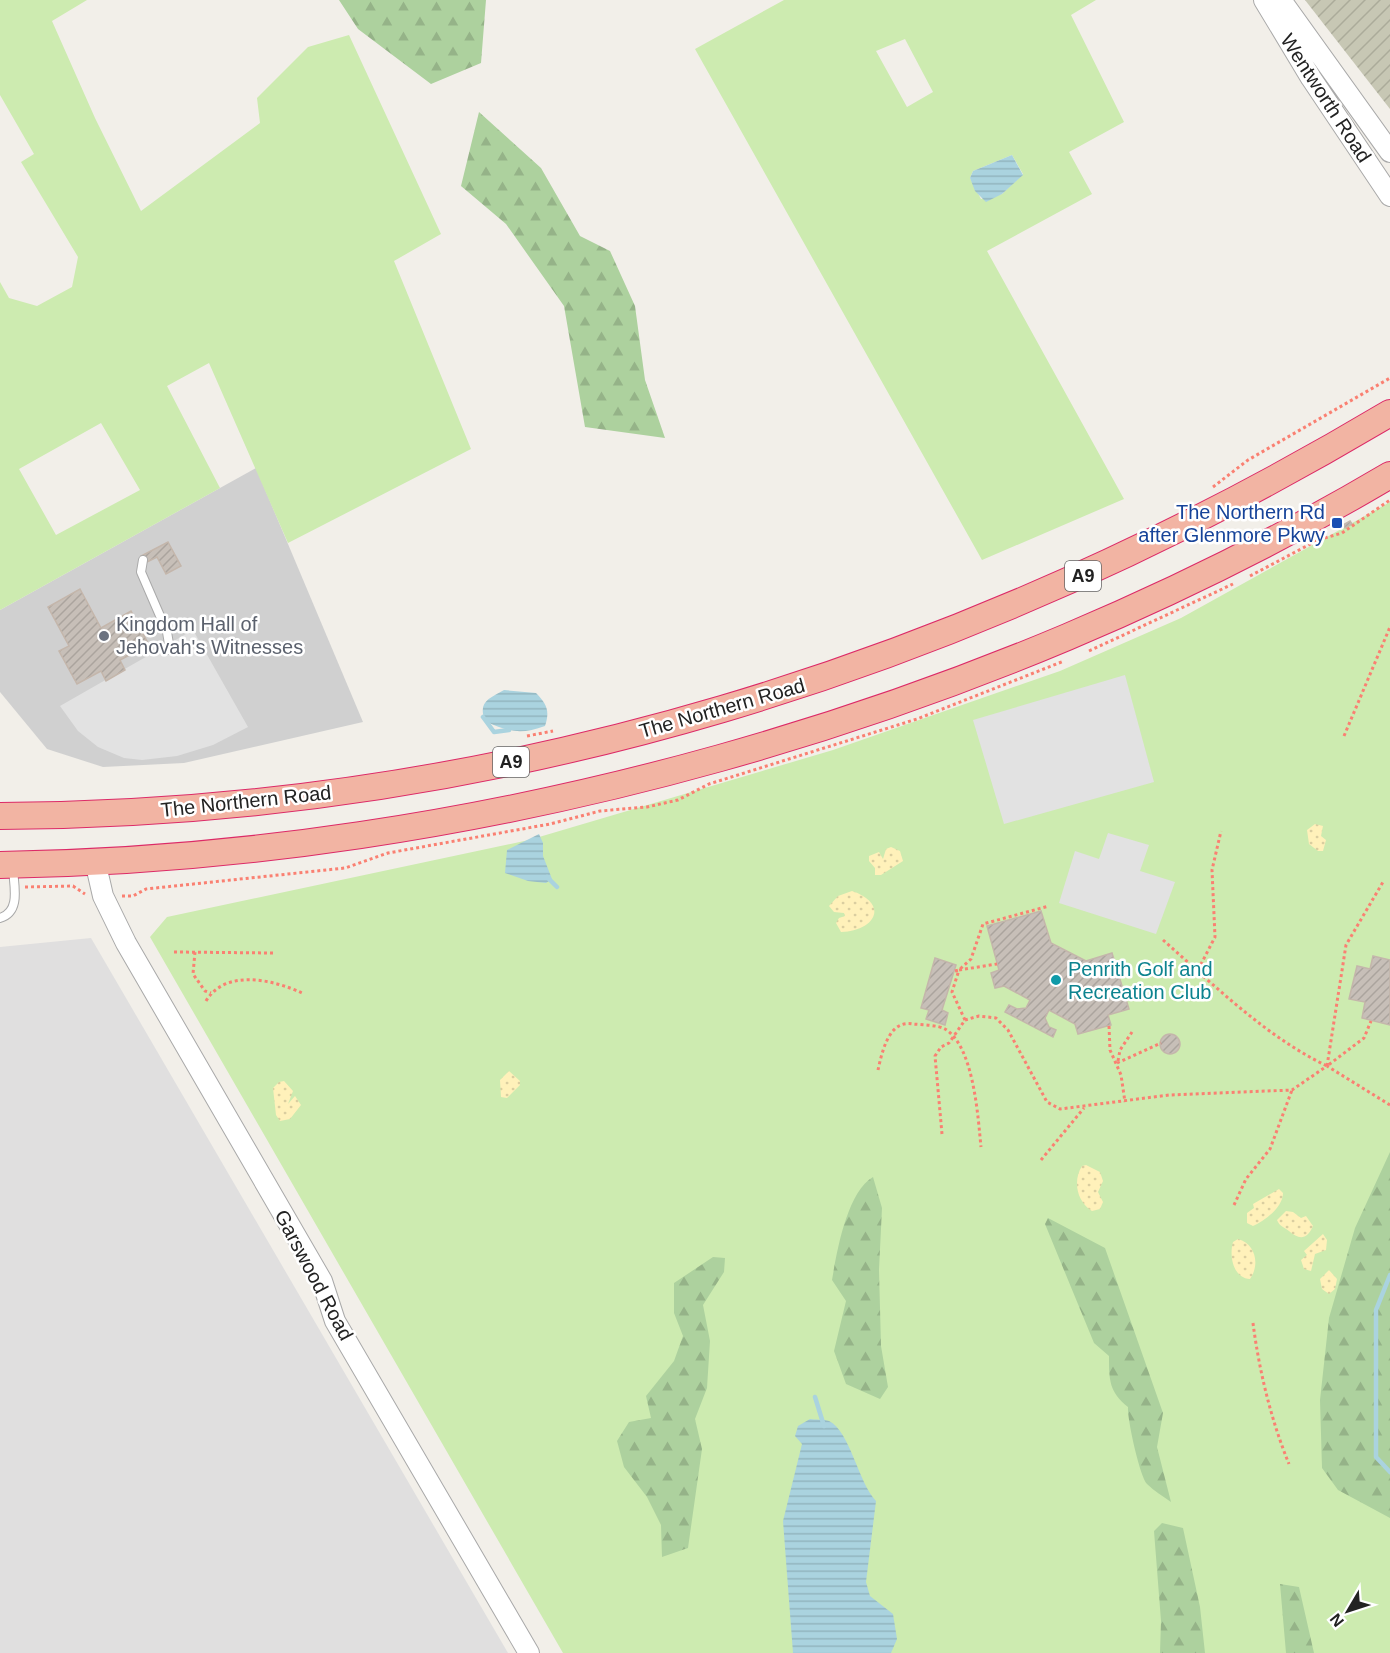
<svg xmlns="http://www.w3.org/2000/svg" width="1390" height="1653" viewBox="0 0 1390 1653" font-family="Arial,sans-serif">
<defs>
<pattern id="construction-furrows" width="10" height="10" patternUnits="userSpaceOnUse" patternTransform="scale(1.5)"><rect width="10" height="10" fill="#c7c7b4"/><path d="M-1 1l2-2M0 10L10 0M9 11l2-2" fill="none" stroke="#abab9a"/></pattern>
<pattern id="forest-firs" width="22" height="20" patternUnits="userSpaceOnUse" patternTransform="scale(1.5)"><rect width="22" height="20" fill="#add19e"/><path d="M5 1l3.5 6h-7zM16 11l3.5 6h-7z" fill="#95b388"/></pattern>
<pattern id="sand-dots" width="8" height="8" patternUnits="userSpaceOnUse" patternTransform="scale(1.5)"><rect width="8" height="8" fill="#fff1ba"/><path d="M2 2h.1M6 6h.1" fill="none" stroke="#dacea0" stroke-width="1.8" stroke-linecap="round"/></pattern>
<pattern id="water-rules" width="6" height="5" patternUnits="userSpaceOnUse" patternTransform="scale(1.5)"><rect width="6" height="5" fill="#aad3df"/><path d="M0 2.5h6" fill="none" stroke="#92b5bf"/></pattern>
<pattern id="building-hatch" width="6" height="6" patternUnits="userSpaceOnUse" patternTransform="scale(1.5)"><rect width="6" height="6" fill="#c7bfb8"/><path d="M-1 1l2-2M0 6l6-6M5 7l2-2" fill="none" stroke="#aba49e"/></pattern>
</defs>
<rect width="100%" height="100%" fill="#f2efe9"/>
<path fill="#e0dfdf" d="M91,938l417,715h-508v-706z"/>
<path fill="#d0d0d0" d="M256,468l107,254 -179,41 -81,4 -56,-18 -47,-57v-82z"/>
<path fill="url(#construction-furrows)" d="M1305,0h85v109z"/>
<path fill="#cdebb0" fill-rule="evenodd" d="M0,0h87l-35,21 43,97 46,93 119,-88 -3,-25 51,-51 41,-12 92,199 -47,27 77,188 -183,94 -79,-180 -42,23 53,102 -220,122v-328l9,16 28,8 35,-19 6,-30 -57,-95 13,-8 -34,-59zM101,423l39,67 -84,45 -37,-66z
M784,0h312l-25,15 53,107 -55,30 23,42 -105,57 137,248 -142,61 -287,-511zM905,39l28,53 -26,15 -31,-56zM1012,155l11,19 -21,20 -21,5 -11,-21 3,-7z
M1390,502v1151h-827l-413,-716 17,-20 362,-77 304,-90 227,-79 121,-53z"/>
<path fill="url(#forest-firs)" d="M339,0h147l-5,63 -50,21 -73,-55z
M479,112l62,56 39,68 30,15 25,55 10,74 20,58 -80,-11 -21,-121 -58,-82 -45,-38z
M1390,1152v366l-52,-28 -16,-22 -2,-68 9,-82 26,-90z
M873,1177l9,31 -3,62 2,76 7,41 -8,12 -34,-15 -12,-33 12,-50 -14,-21c5,-29 15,-88 41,-103z
M1048,1218l57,30 58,165 -6,34 14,55c-8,-6 -17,-11 -24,-18 -7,-7 -20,-65 -19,-77 -19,-15 -19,-27 -19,-51l-15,-13 -49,-119z
M713,1257l12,1 -1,14 -21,33 7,36 -3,47 -12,31 7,30 -14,99 -26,9 -1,-32 -14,-28 -23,-30 -7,-26 12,-19 22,-4 -5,-22 28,-35 9,-25 -9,-23v-30z
M1162,1523l21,5 17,79 5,46h-45l1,-32 -7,-90z
M1280,1584l19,3 15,66h-28z"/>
<path fill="url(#sand-dots)" d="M1315,824l8,2 -2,10 5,4 -3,11h-5l-9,-7 -2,-14z
M891,847l9,4 3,10 -22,14h-6v-7l-6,-7v-5l10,-4 4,7 3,-10z
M852,891c38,13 23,40 -11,41l-5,-9 3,-5 6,-2 -1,-3 -10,-1 -5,-6 9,-10z
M509,1071l11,10v4l-13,13 -6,-1 -1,-17z
M284,1081l9,10 -5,13 7,-8 6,9 -11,14 -10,2 -4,-6 -3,-27 6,-6z
M1086,1165l14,7 3,9 -5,11 5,10 -3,7 -8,2c-16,-10 -19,-31 -10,-45z
M1279,1189l4,4c0,14 -18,28 -30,33l-6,-3v-10l7,-5 -1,-4z
M1286,1211l7,1 8,6 5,-2 7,10c-6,14 -14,14 -24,5 -6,-5 -9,-4 -12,-11z
M1323,1234l4,6 -1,10 -11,4 -4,17 -7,-2 -3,-9 6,-5 -3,-4z
M1238,1239c18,5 22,26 12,40 -17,-1 -21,-23 -17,-37z
M1329,1270l8,9 -2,10 -6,5 -7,-5 -2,-10z"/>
<path fill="#e2e2e2" d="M193,630l55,97 -35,18 -36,11 -35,4 -18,-2 -26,-11 -20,-16 -18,-25z
M1125,675l29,107 -150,42 -31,-104z
M1108,833l41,12 -9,26 35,11 -19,52 -97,-31 16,-52 24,8z"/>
<path fill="url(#water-rules)" d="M1012,155l11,20 -21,19 -16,8 -11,-11 -5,-13 3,-7z
M504,690l32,3c11,11 14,18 9,33 -24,9 -37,6 -60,-5 -7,-19 3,-22 19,-31z
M539,834l4,9v13l9,23 -6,4 -18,-2 -23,-8 2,-23z
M810,1419c5,1 14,0 19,2 21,10 29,61 47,80l-10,81 4,14 23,18 4,25 -6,14h-98l-10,-132 19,-77 -7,-8 3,-10z"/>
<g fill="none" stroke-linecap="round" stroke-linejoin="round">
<path stroke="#aad3df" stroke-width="4.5" d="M483,717l11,15 15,-2
M547,877l10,10
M1390,1275l-14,35v147l14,15
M815,1397l9,29"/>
</g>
<path fill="url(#building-hatch)" stroke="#c4b6ab" stroke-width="1.5" d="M1350,521l2,3 -7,4 -2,-3z
M168,542l13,24 -15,8 -9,-17 -12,6 -4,-7z
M80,589l21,39 30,-17 18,34 -29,15 5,10 -19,11 -5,-10 -24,13 -18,-33 10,-5 -21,-39z
M1041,911l10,32 35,18 26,-8 17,56 -21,6 3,10 -33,9 -3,-10 -26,-14 -4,8 4,9 7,3 -3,7 -48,-25 4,-7 8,4 9,-1 4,-8 -26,-14 -9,2 -4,-15 8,-3 -12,-44z
M1373,956l17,4v65l-28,-7 3,-16 -16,-3 8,-33 13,3z
M935,958l21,7 -14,45 6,3 -3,12 -19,-6 3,-9 -8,-2z
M1160 1044a10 10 0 1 1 20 0a10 10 0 1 1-20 0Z"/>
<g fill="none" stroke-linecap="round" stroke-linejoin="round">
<defs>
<path id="service" d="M143,560l-2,12 26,60 3,18
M0,918c21,-6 14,-32 13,-49"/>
<path id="tertiary" d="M1264,0l47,78 79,118
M1281,0l109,152
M95,861l8,35 23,47 196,338 13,40 194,332"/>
<path id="trunk" d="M0,816c499,-2 964,-149 1390,-403
M0,865c475,-7 981,-148 1390,-390"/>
</defs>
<use href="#service" stroke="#a9a9a9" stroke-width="10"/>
<use href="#tertiary" stroke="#a9a9a9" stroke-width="22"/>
<use href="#trunk" stroke="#dc2a67" stroke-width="28"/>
<path stroke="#fa8072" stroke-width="3" stroke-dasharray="3 3" stroke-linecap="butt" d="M1213,487l35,-27 142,-82
M1250,576l68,-36 24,-7 48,-33
M1089,651l144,-67
M527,736l26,-5
M1344,736l46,-109
M25,887l48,-1 12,8
M122,896h11l13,-7 199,-21 43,-15 162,-29 50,-13 47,-4 31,-7 31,-16 208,-65 147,-58
M1163,940c51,45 102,96 164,126l37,-28 7,-17
M174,952l99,1
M195,952l-2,22 12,17 6,2
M1198,970l17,-33 -3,-67 9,-39
M955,971l4,-1 12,-11 12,-35 66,-18
M206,1001c20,-33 68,-21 96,-8
M965,1020l-13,-28 7,-22 38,-6
M1109,1026l1,24 11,25 4,27
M1118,1061l2,-11 12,-18
M1117,1063l44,-20
M1327,1066l19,-121 37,-63
M878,1070c4,-18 11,-51 35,-46 10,1 25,1 32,5 29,17 33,89 36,118
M942,1134l-7,-78 6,-9 8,-4 16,-23 14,-4 17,2 12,12 39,72 13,7 109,-14 123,-5 35,-24 63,39
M1041,1160l43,-52
M1234,1205l12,-26 24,-30 22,-59
M1253,1323c6,47 18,97 36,141"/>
<use href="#service" stroke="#fff" stroke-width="8"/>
<use href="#tertiary" stroke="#fff" stroke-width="20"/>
<use href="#trunk" stroke="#f2b4a3" stroke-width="26"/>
</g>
<rect fill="#1a4fb4" stroke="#fff" stroke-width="2" x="1331" y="517" width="12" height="12" rx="3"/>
<circle fill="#6b7280" stroke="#fff" stroke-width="2" cx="104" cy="636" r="6"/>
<circle fill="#0f9aa8" stroke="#fff" stroke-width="2" cx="1056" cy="980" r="6"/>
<g text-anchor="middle" stroke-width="5" stroke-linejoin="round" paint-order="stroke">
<g fill="#fff" stroke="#646464" stroke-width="1.5">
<rect x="1065" y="561" width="36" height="30" rx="4.5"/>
<rect x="493" y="747" width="36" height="30" rx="4.5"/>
</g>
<g font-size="18" font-weight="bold" fill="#222">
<text x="1083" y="582">A9</text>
<text x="511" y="768">A9</text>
</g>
<g font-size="20" fill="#222" stroke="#fff">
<text transform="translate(1326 98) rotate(57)" y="7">Wentworth Road</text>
<text transform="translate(722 708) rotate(-16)" y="7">The Northern Road</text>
<text transform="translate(246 801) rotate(-6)" y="7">The Northern Road</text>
<text transform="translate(314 1275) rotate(62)" y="7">Garswood Road</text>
</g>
<g font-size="20" fill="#164399" stroke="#fff" text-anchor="end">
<text x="1325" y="519">The Northern Rd<tspan x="1325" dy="23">after Glenmore Pkwy</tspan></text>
</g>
<g font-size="20" fill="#5b616d" stroke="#fff" text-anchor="start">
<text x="116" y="631">Kingdom Hall of<tspan x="116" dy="23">Jehovah's Witnesses</tspan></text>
</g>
<g font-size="20" fill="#0d838f" stroke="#fff" text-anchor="start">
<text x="1068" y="976">Penrith Golf and<tspan x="1068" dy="23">Recreation Club</tspan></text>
</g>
</g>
<g transform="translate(1348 1611) rotate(231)" stroke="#ffffff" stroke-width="4.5" paint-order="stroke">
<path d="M0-4.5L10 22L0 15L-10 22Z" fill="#222222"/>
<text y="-9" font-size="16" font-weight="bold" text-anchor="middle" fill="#222222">N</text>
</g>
</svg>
